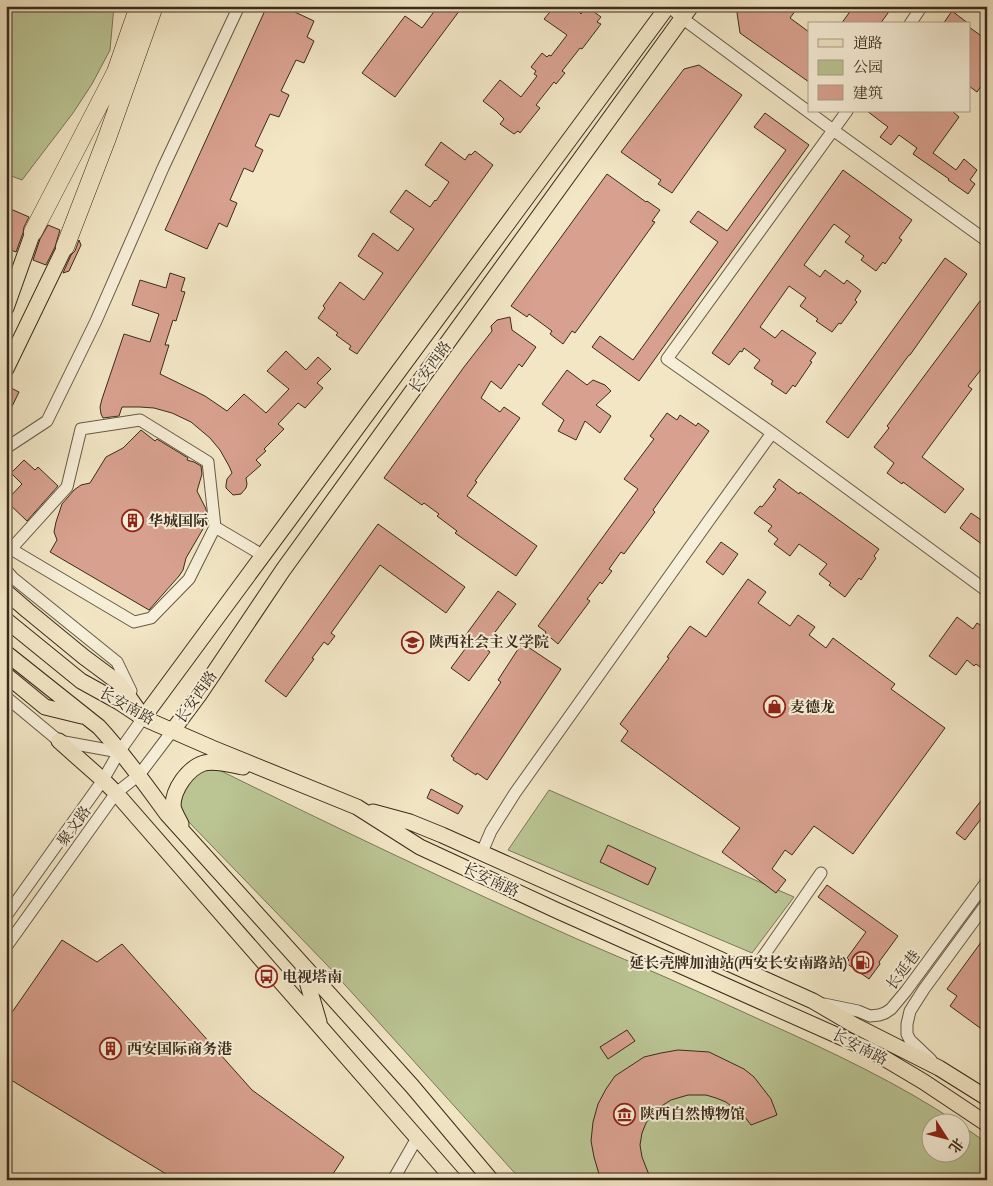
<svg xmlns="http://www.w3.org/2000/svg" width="993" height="1186" viewBox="0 0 993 1186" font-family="'IM FELL English','Noto Serif SC',serif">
<rect width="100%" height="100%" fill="#f2e6c5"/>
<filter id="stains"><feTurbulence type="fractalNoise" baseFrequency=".004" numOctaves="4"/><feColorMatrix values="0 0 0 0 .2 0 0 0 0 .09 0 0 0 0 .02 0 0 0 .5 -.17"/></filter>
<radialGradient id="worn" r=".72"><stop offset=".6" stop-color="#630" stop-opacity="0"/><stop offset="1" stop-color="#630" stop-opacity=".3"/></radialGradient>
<path fill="#bbc594" stroke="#7a7858" d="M6,6h108l-4,44 -18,34 -19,29 -51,67 -16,-6z
M203,769l16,1c118,58 237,115 358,169 63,27 126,54 188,83 67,30 133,61 193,101l-28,1v30h30l1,-29 26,18v37h-466l-194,-215 -143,-148 -6,-13 7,-20z
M549,790l245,107 -42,56 -244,-103z"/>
<path fill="#d8a18f" stroke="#392b1b" d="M267,6h15l32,15 -7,16 7,4 -10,22 -8,-3 -15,31 8,4 -10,22 -9,-3 -15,32 8,4 -10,22 -9,-4 -14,32 7,3 -10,24 -8,-4 -12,26 -42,-19z
M438,6h25l-68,91 -33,-24 43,-57 17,12z
M555,6h18l8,8 5,-8 15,11 -4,5 4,2 -19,25 -2,-1 -18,23 3,2 -9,11 -2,-2 -7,9 -11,14 4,3 -20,25 -2,-2 -4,3 -14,-10 4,-5 -8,-8 -13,-10 17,-21 21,17 16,-21 -3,-2 2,-3 -5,-4 11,-14 5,4 2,-2 2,1 16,-21 -23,-16z
M736,6h63l-9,12 19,14v50l-69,-49z
M854,6h39l-13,18h-39z
M952,11l17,13h-26z
M969,27l18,13v38l-10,14 -8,-6z
M699,65l43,30 -70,98 -14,-9 3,-4 -40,-28 63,-83z
M867,111h85l7,6 -26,36 23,17 8,-11 13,11 -7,10 5,4 -7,10 -20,-14 1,-1 -36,-25 4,-6 -18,-13 -8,10 -11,-8 8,-10z
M765,113l44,32 -170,236 -47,-34 8,-11 33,24 85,-118 -28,-20 8,-11 29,20 59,-81 -32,-23z
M441,142l24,18 4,-6 2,1 4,-4 18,14 -136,189 -8,-5 2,-3 -15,-11 2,-2 -20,-15 7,-10 -2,-2 17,-24 24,18 19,-27 -25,-17 15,-23 25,18 16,-22 -24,-17 16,-22 24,17 5,-7 1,1 13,-19 -24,-17z
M843,170l69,50 -13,18 3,2 -17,24 -2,-2 -7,9 -15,-11 3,-4 -19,-14 5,-6 -16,-12 -30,41 16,12 5,-7 19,14 3,-4 14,11 -6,9 2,2 -16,22 -2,-1 -7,9 -16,-11 2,-2 -18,-13 6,-8 -17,-12 -29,41 15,11 7,-8 34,23 -6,8 2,1 -17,25 -2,-2 -7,9 -15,-10 2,-3 -19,-13 6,-8 -16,-12 -2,4 -2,-1 -11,14 -17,-12z
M607,174l39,28 1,-1 13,9 -8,11 3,1 -61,85 -19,26 -3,-2 -9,13 -13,-10 2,-3 -23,-17 -2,3 -16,-11z
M6,207l23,10 -5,10 -1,6 -7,19 -10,-4z
M48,225l12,5 -5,17 -9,18 -13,-5 7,-21z
M79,240l2,5 -12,26 -6,2 8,-18 4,-4z
M945,258l22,16 -57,81h-1l-61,83 -22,-16z
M170,273l15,5 -4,13 4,1 -9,29 -3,-1 -8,25h4l-9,29 45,22 22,15 17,-17 14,12 8,7 23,-24 -22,-18 19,-20 20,19 12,-13 13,12 -14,14 6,5 -18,20 -7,-5 -20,21 6,5 -20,20 2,2 -10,9 5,5 -15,13 1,6 -1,4 -5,6 -8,1 -7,-7v-3l1,-6 5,-6 -3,-7 -9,-16 -10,-12 -19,-16 -19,-9 -18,-5 -14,-1h-18l-3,9 -16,2 -2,-4 -1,-7 2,-8 22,-65 26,8 9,-28 -27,-9 8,-25 26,8z
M980,301l7,6v55l-19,24 4,3 -50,68 42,32 -19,24 -42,-31 -1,2 -15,-11 7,-10 -20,-16 15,-19 -2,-2z
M510,317l2,13 24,17 -14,20 -3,-3 -18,25 -10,-8 -10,17 19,14 4,-5 16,11 -45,63 2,1 -10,14 70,50 -21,30 -61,-43 2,-2 -20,-15 2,-2 -15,-11 -2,2 -38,-27 80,-111 28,-36 -1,-5 6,-6z
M567,370l20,15 6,-5 12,5 6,6 -15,14 15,11 -11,17 -15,-12 -9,19 -18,-9 6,-11 -22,-16z
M11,388l8,4 -13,27v-22z
M667,413l10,7 3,-5 16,11 2,-3 11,8 -56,79 2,2 -31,42 -3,-2 -12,17 3,2 -10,13 -2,-2 -13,17 3,2 -32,43 -13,-11 1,-1 -8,-6 100,-137 -14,-10 30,-40 -4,-3z
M141,430l14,11 2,-2 31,19 -1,2 7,2 7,4 1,8 -5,17 9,18 1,13 -21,36 -3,12 -4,6 -30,34 -99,-58 7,-12 -3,-8 2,-10 6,-18 12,-14 7,-5 9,-2 16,-26 17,-9z
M24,460l11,10 3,-3 20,19 -31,35 -21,-20 16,-17 -11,-11z
M779,479l20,15 1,-2 79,57 -5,7 2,2 -15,22 -2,-2 -14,19 -16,-12 2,-2 -12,-9 8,-10 -28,-20 -9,12 -16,-12 4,-5 -10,-8 4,-5 -18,-13 6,-7 2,1 14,-18 -3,-2z
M971,513l16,11v24l-27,-20z
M378,524l87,63 -19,26 -66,-48 -49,68 4,3 -7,9 -4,-3 -12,16 2,1 -28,38 -21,-16z
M721,542l17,12 -15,21 -17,-13z
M748,579l18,13 -8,11 32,23 8,-11 17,12 -6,8 17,13 7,-10 62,46 -4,5 54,39 -92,126 -39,-28 -22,29 -7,-5 -13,19 14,11 -10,13 -54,-41 18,-24 -119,-87 7,-10 -8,-7 49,-66 -2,-1 23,-31 16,11z
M498,591l18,13 -32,43 6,5 -21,29 -18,-13 20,-27 -6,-5z
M957,617l16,12 4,-6 10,6v43l-11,-8 -2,2 -7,-6 -11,15 -27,-19z
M522,643l39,26 -74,111 -10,-7 -1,2 -23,-15 1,-2 -3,-2 50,-74 -3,-2z
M431,789l32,17 -5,8 -31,-16z
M987,793v18l-22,29 -9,-7z
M608,845l48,23 -8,17 -48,-23z
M827,885l71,51 -19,26 1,2 -11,15 -23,-16 3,-3 -2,-2 19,-26 -48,-35z
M987,934v99l-37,-27 7,-10 -10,-7z
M62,940l35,22 25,-18 130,146 92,67 -15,23h-153l-170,-103v-56z
M627,1030l8,11 -27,18 -8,-12z
M678,1050l31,2 35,17 10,8 17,22 6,16 -26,10 -6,-8 -9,-7 -10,-8 -10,-4 -10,-3h-18l-17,5 -8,5 -10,8 -7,10 -4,10 -2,12 2,12 9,23h-48l-4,-6 -5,-17 -3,-16 2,-19 5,-18 8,-15 9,-13 29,-19 17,-4z"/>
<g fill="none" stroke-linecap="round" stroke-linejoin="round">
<defs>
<path id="minor" d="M669,6l13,12 151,112 154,111
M910,24l12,-18
M847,111l-180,248 105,74 215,158
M6,448l41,-27 49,-100 67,-153 76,-162
M215,527l-26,52 -38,39 -17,4 -123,-73 56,-62 14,-58 59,-9 68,42 7,65 49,29
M6,570l7,8 104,84 14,29
M6,697l53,44 60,11
M482,852l9,-21 24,-38 195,-274 62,-86
M6,916l97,-136 16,-28 24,-34 -2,-6
M6,947l110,-154 23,-18 34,-45
M751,974l70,-101
M824,1004l34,7 12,5 9,-1 6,-2 6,-4 15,-18 81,-110
M931,1060l-21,-20 -3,-6v-10l3,-13 14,-22 63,-86
M393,1180l24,-42"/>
<path id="major" d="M6,308l27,-76
M6,369l59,-122
M6,592l22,19 56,46 35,26 19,27
M6,620l75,61 38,21 24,16 69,30 145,59 63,40 138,64 314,140 52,31 63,42
M6,653l93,74c25,27 46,57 68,87l245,272 79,94
M6,675l39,32 37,9
M143,718l525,-712
M173,730l26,-35 84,-125 408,-564
M59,741l44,39 13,13 338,387
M373,812l37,10 32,13 371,166 41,24 85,43 48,30
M181,824c-3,-6 -7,-12 -8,-18 0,-17 15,-38 31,-43 12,-3 28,2 39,4
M303,968l16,54"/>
<path id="highway" d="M33,232l83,-160 23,-66
M65,247l42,-109 47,-132"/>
</defs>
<use href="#minor" stroke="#675a46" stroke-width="13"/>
<use href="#major" stroke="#392b1b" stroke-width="17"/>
<use href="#highway" stroke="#392b1b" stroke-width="19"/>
<use href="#minor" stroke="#f7efd9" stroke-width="11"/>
<use href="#major" stroke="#f2e6c5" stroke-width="15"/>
<use href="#highway" stroke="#f2e6c5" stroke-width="18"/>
</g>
<defs>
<symbol id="building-ring" viewBox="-11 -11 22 22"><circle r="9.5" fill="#f7efd9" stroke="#8f2418" stroke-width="1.5"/><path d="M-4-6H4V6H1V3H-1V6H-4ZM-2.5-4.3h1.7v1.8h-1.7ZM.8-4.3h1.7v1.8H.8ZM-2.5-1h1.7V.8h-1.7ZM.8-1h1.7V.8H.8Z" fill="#8f2418"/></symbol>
<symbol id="school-ring" viewBox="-11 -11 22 22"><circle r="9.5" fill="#f7efd9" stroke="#8f2418" stroke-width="1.5"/><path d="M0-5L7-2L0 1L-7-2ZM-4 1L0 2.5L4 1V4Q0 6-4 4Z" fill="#8f2418"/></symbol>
<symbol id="shop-ring" viewBox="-11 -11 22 22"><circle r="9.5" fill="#f7efd9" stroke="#8f2418" stroke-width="1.5"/><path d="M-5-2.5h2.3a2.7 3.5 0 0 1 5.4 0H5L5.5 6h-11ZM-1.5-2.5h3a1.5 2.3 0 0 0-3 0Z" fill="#8f2418"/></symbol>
<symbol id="fuel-ring" viewBox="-11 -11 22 22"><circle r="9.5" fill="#f7efd9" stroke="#8f2418" stroke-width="1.5"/><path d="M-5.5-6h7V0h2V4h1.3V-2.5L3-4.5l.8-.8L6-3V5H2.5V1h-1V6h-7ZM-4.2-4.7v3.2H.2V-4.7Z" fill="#8f2418"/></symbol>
<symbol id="bus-ring" viewBox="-11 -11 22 22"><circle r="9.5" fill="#f7efd9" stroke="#8f2418" stroke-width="1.5"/><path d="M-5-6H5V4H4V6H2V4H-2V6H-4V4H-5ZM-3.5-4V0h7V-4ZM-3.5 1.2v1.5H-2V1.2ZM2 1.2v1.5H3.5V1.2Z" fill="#8f2418"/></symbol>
<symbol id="museum-ring" viewBox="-11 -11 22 22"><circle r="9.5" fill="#f7efd9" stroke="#8f2418" stroke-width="1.5"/><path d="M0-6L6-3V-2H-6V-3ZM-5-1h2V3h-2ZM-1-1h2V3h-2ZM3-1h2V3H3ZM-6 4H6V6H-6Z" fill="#8f2418"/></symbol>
</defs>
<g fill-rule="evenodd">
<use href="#building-ring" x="120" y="508" width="25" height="25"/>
<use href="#school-ring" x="400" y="630" width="25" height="25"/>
<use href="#shop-ring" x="762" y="694" width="25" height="25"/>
<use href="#fuel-ring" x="850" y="950" width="25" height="25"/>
<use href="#bus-ring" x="254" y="964" width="25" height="25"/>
<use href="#building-ring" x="98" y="1036" width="25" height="25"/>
<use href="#museum-ring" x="612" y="1102" width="25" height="25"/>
</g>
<g text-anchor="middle" stroke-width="4" stroke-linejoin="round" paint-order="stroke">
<g font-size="15" fill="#392b1b" stroke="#f7efd9">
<text transform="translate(430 367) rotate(-54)" y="5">长安西路</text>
<text transform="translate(196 697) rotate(-55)" y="5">长安西路</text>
<text transform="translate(127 706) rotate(29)" y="5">长安南路</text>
<text transform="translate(74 826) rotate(-54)" y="5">聚文路</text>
<text transform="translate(491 880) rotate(25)" y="5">长安南路</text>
<text transform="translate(903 970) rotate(-53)" y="5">长延巷</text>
<text transform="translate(860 1047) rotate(27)" y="5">长安南路</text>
</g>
<g font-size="15" font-weight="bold" fill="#392b1b" stroke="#f7efd9" text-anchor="start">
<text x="148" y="526">华城国际</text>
<text x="429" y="647">陕西社会主义学院</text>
<text x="790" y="712">麦德龙</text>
<text x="847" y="968" text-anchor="end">延长壳牌加油站(西安长安南路站)</text>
<text x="282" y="982">电视塔南</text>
<text x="127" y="1054">西安国际商务港</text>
<text x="640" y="1119">陕西自然博物馆</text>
</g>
</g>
<rect width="993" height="1186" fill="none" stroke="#f2e6c5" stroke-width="25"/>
<rect x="8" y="8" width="978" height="1171" fill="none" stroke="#392b1b" stroke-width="2.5"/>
<rect x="12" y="12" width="968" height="1161" fill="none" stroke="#392b1b"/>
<rect x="808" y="22" width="162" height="90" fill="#f7efd9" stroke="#aba18d"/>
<rect x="818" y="39" width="25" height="8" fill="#f2e6c5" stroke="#aba18d"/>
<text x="853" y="48" font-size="15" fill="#392b1b">道路</text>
<rect x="818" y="60" width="25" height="15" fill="#bbc594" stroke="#aba18d"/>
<text x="853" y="72" font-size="15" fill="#392b1b">公园</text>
<rect x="818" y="85" width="25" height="15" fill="#d8a18f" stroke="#aba18d"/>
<text x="853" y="98" font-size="15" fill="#392b1b">建筑</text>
<g transform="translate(946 1138) rotate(126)"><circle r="24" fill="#f7efd9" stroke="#aba18d"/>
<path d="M0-4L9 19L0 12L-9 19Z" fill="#8f2418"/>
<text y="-8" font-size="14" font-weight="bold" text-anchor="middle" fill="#392b1b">北</text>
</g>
<rect width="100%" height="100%" filter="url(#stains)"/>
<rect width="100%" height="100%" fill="url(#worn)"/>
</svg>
